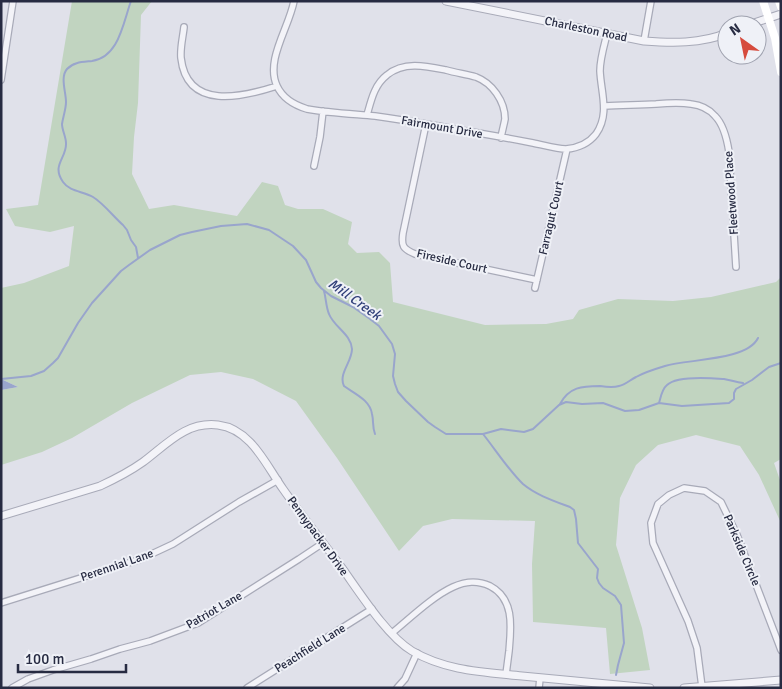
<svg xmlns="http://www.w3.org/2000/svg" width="782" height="689" viewBox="0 0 782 689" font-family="Signika,sans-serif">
<rect width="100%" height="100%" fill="#e0e1ea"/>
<path fill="#c1d4c0" d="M72,1h80l-11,14 -3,88 -4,34 -2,37 17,35 25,-4 63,11 25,-34 16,4 7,19 13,4h25l29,13 -4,22 9,9 22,-1 11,11 3,39 92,23 61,-1 27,-5 6,-9 39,-11 55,2 38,-4 65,-15 5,-5v182l-7,4 7,20v40l-22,-48 -19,-29 -44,-11 -38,10 -22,20 -16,33 -4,47 26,83 8,42 -40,4 -4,-46 -73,-6 -1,-58 3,-43 -83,-2 -29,7 -24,25 -62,-93 -41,-57 -43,-22 -32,-7 -31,3 -58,28 -60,35 -30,14 -41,13v-75l17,-3 -17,-8v-91l23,-5 45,-17 5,-40 -24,6 -35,-6 -9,-17 32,-4z"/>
<path fill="#99a5cc" d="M1,379l17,8 -17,3z"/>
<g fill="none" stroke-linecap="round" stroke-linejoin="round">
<path stroke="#99a5cc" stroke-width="2" d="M131,1c-8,22 -12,56 -39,60 -9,1 -19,1 -25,8 -7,8 -1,23 -1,33 0,7 -3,15 -4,22 0,6 4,13 4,19 1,15 -15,22 -3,39 7,10 20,9 30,15 10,6 21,20 30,28l4,5 4,10 5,7 2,11
M324,291c2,7 2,16 5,23 5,13 22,20 23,35 0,13 -14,25 -8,37 11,8 26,14 28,28 2,8 0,12 3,20
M1,379l30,-3 13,-5 9,-8 5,-5 20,-35 14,-20 29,-32 8,-6 21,-15 30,-15 12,-3 29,-6 26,-2 22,6 24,16 13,14 10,22 5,6 10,8 22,11 17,12 9,7 13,18 3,10 -2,22 2,8 3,8 8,9 22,21 7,5 11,7h37l18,-5 23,3 9,-3 26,-24 7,-3 16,2 21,-1 22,8 14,-1 20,-7 23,3 47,-3 5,-4v-6l2,-4 16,-9 17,-13 12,-4
M659,403c2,-7 3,-14 8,-18 10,-10 44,-7 57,-6 6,1 12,3 19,4
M560,404c9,-17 22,-18 40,-18 6,1 13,2 19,0 6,-1 11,-6 17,-9 9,-5 19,-8 29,-11 22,-7 82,-5 93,-28
M483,434c12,15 27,38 40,50 13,11 31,17 47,23l4,3 2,9 2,24 20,26 -1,9 2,5 4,5 12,8 6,9 3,38 -6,22 -2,10"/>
<defs>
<path id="minor" d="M294,1c-5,27 -29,59 -17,85 6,13 17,19 30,23 23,4 46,5 68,7 27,4 53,8 79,13 26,4 53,9 79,14 11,2 22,6 33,6 12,-1 23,-6 30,-15 14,-20 5,-41 4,-63 0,-12 4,-25 7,-37
M184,27c-1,10 -4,21 -3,31 6,53 62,39 96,28
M644,41l7,-40
M1,80l12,-79
M605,106c17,-1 34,-1 51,-2 11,-1 23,-2 35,0 9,1 18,5 24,12 9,9 12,23 14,36l7,115
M367,115c4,-14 7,-30 20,-40 17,-14 39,-9 59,-5 10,3 20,4 30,7 16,6 29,24 29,42 -1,6 -3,12 -4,19
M426,124l-23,109c-2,13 0,16 12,21l122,26
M314,166l6,-29 3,-26
M535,288l32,-139
M1,603l140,-44 32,-15 66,-42 39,-22
M392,633c17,-14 41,-37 61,-46 13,-6 24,-7 37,-1 25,13 21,42 19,65 -1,8 -2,16 -3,23
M702,687l-5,-39 -9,-27 -35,-78 -2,-20 7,-19 11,-9 15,-7 21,3 16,11 16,33 41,107 3,8
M12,688l16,-9 25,-9 38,-11 29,-10 30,-8 48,-18 101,-64 24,-16
M247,688l125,-79
M397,688l8,-9 12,-26
M539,688l1,-10"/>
<path id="tertiary" d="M446,1l198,40c27,2 57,3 83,-8
M748,25l33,-11
M1,516l99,-30c15,-7 29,-14 43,-24 23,-17 43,-41 75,-37 33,4 48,40 65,64 19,27 39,52 59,79 18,25 45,68 70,83 34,20 72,21 110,25 43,4 85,8 128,12
M684,688l97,-8"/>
</defs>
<use href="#minor" stroke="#a8aab8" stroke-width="8"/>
<use href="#tertiary" stroke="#a8aab8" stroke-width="9"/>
<use href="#minor" stroke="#f3f3f8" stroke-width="5.5"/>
<use href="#tertiary" stroke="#f3f3f8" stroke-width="7"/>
<path stroke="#fff" stroke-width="8" d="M763,1l12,37 6,34
M779,1l2,6"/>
</g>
<g text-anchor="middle" stroke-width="4" stroke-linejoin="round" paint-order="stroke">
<g font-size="12" fill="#272b42" stroke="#eff1f7">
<text transform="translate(586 29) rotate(12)" y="4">Charleston Road</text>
<text transform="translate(442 127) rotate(10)" y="4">Fairmount Drive</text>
<text transform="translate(731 193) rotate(-94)" y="4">Fleetwood Place</text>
<text transform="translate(551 218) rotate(-77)" y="4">Farragut Court</text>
<text transform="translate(452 261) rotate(13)" y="4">Fireside Court</text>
<text transform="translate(318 536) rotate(54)" y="4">Pennypacker Drive</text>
<text transform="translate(742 550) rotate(67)" y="4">Parkside Circle</text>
<text transform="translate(117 565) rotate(-19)" y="4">Perennial Lane</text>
<text transform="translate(214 610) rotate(-30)" y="4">Patriot Lane</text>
<text transform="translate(310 648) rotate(-32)" y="4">Peachfield Lane</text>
</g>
<g font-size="14" font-style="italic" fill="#2f3e78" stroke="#eff1f7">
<text transform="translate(355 299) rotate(35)" y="5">Mill Creek</text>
</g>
</g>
<rect width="782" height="689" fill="none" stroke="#272b42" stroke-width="5"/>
<g transform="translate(742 40) rotate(327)"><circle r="24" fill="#eff1f7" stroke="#9fa2af"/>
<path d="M0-4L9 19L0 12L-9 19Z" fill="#d64b3d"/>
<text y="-8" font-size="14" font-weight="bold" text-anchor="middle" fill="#272b42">N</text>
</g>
<path d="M18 664v8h108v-8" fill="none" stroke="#272b42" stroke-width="2.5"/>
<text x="25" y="664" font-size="15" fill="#272b42" stroke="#eff1f7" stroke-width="4" paint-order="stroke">100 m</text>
</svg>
